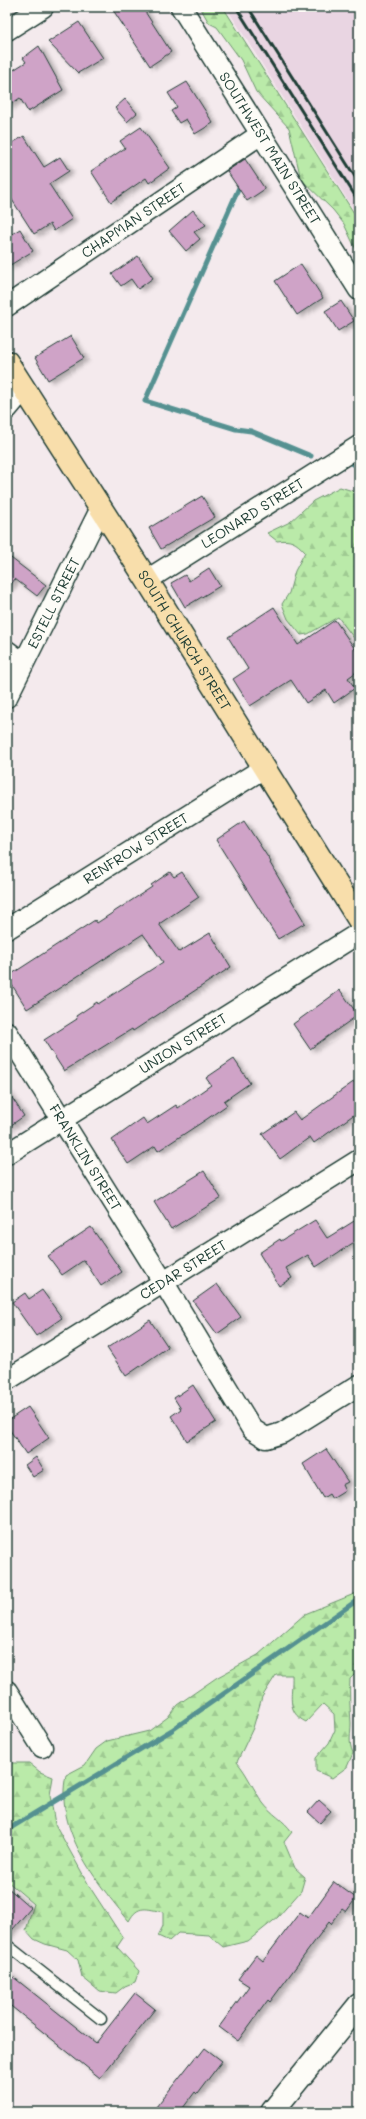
<svg xmlns="http://www.w3.org/2000/svg" width="366" height="2119" viewBox="0 0 366 2119" font-family="Mali,sans-serif">
<defs>
<pattern id="forest-firs" width="22" height="20" patternUnits="userSpaceOnUse"><rect width="22" height="20" fill="#baeaa9"/><path d="M5 1l3.5 6h-7zM16 11l3.5 6h-7z" fill="#9fca92"/></pattern>
<filter id="shadow"><feDropShadow dx="4.5" dy="2.5" stdDeviation="2" flood-color="#0004"/></filter>
</defs>
<rect width="100%" height="100%" fill="#f4eaed"/>
<filter id="ink" filterUnits="userSpaceOnUse"><feTurbulence type="fractalNoise" baseFrequency=".025" numOctaves="2"/><feDisplacementMap in="SourceGraphic" scale="8" xChannelSelector="R" yChannelSelector="G"/><feConvolveMatrix kernelMatrix="1 2 1 2 8 2 1 2 1" color-interpolation-filters="sRGB"/></filter>
<g filter="url(#ink)">
<path fill="#e9d5e2" d="M226,7h133v211z"/>
<path fill="url(#forest-firs)" stroke="#6c946e" d="M200,7h23l136,214v35l-15,-32 -11,-14 -32,-31 -12,-51 -33,-36 -15,-32 -24,-33 -8,-4z
M340,487l16,5 3,-2v155l-21,-28 -30,17 -7,1 -13,-16 -6,-15 7,-11 6,-22 10,-19c-9,-10 -14,-13 -28,-11l-10,-8 23,-11 23,-21z
M359,1592v78l-9,9c-1,15 0,29 1,44 0,12 -3,18 2,30l-6,14 -15,11 -16,-7v-13l13,-15 6,-13 -1,-16 -11,-10 -17,18c-21,-10 -13,-28 -14,-47h-16l-14,22 -9,31 -16,34c11,13 16,27 26,41 8,11 21,17 29,29l-8,10 11,26 10,9 -4,14 -23,26 -30,24 -25,6 -14,-12 -31,-2 -9,8 -11,-5 5,-10v-14c-16,-3 -25,-8 -34,9 -33,-39 -75,-92 -63,-146l19,-10 11,-16 11,-8 42,-10 19,-14 9,-12 39,-27 42,-23 47,-41z
M7,1763h22l11,9 13,5 -3,18 5,29 36,65 32,49 -6,9 22,24 -4,11 -10,4 -9,7 -17,-2 -17,-14 -4,-17 -11,-10 -22,-6 -11,-5 -8,-9 8,-26 -27,-23z"/>
<g fill="none" stroke-linecap="round" stroke-linejoin="round">
<path stroke="#549191" stroke-width="5" d="M241,183l-96,218 91,28 15,2 60,25
M353,464l6,1
M7,1830l165,-100 187,-131"/>
</g>
<path fill="#cfa3c7" stroke="#1f3d34" filter="url(#shadow)" d="M111,7h31l29,45 -21,14z
M79,22l24,36 -25,15 -30,-31z
M39,46l24,44 -35,22 -8,-14 -13,9v-33l19,-12 -3,-4z
M187,82l26,41 -18,11 -9,-15 -7,4 -8,-12 6,-4 -9,-14z
M125,99l12,14 -10,9 -12,-14z
M141,127l29,41 -21,15 -3,-5 -35,24 -20,-31 34,-23 -5,-7z
M24,136l20,31 16,-10 9,14 -20,13 23,35 -18,12 -4,-7 -16,10 -27,-42v-46z
M245,159l20,30 -18,12 -20,-30z
M193,210l13,15 -12,7 6,7 -14,12 -17,-20z
M20,229l13,22 -26,16v-30z
M138,256l15,22 -15,11 -7,-10 -10,7 -9,-12z
M301,264l22,34 -26,17 -22,-34z
M341,301l13,20 -16,10 -13,-20z
M71,336l13,22 -36,22 -13,-22z
M202,496l13,21 -54,32 -12,-21z
M7,555l39,30 -9,11 -22,-17 -8,11z
M209,568l11,18 -35,21 -14,-24 14,-8 4,6z
M274,607l24,38 37,-25 24,35v15l-11,8 7,10 -21,15 -8,-13 -20,13 -15,-23 -41,26 -17,-27 15,-10 -20,-32z
M244,821l27,41 -1,1 35,60 -27,16 -62,-99z
M170,872l4,5 8,-5 17,25 -40,27 20,28 31,-19 21,34 -98,64 -1,-2 -68,42 -20,-31 33,-21 -1,-3 21,-14 1,2 65,-42 -20,-28 -116,75 -20,-32 88,-57 2,3 55,-36 -1,-2z
M340,990l18,25 -48,34 -17,-25z
M234,1059l16,24 -26,18 3,4 -20,14 -49,32 -3,-5 -27,18 -16,-24 31,-22 4,6 29,-19 2,3 33,-23 -5,-7z
M359,1078v33l-45,32 -4,-6 -30,22 -18,-25 32,-22 6,8z
M7,1090l17,26 -17,12z
M204,1171l17,27 -50,31 -17,-27z
M359,1218v21l-43,28 -8,-12 -22,13 6,10 -13,8 -20,-33 21,-14 1,2 34,-21 12,18z
M91,1227l31,45 -21,14 -17,-26 -22,15 -14,-19z
M217,1284l24,33 -24,17 -24,-33z
M42,1290l20,28 -26,18 -24,-34 13,-9 4,6z
M150,1320l18,27 -42,29 -19,-28z
M193,1385l23,37 -29,19 -16,-25 10,-7 -7,-11z
M28,1407l21,31 -23,16 -19,-28v-5z
M326,1449l22,33 -6,3 3,6 -13,8 -3,-5 -6,4 -20,-34z
M36,1457l8,13 -11,7 -8,-12z
M319,1800l12,11 -11,12 -12,-11z
M334,1882l22,16 -10,14 -4,-3 -11,15 -2,-2 -59,80 -2,-2 -30,41 -19,-14 30,-41 -11,-7 18,-24 7,6 37,-49 8,6z
M7,1887l24,21 -24,28z
M7,1972l89,71 39,-50 20,16 -55,69 -93,-75z
M205,2048l17,13 -25,33 -2,-2 -15,20h-28l45,-57 1,2z"/>
<g fill="none" stroke-linecap="round" stroke-linejoin="round">
<defs>
<path id="service" d="M7,1945l94,74"/>
<g id="minor">
<path id="s1" d="M181,7l178,283"/>
<path d="M7,30l36,-23"/>
<path id="s2" d="M7,306l254,-172"/>
<path d="M7,409l16,-19"/>
<path id="s3" d="M147,580l212,-134"/>
<path d="M7,651l16,12"/>
<path id="s4" d="M7,697l94,-189"/>
<path id="s5" d="M7,929l257,-161"/>
<path id="s6" d="M7,1032l157,251 88,146 14,9 16,-5 77,-48"/>
<path id="s7" d="M7,1154l352,-221"/>
<path id="s8" d="M7,1380l352,-220"/>
<path d="M7,1691l35,56"/>
</g>
<path id="tertiary" d="M272,2112l87,-107"/>
<g id="primary">
<path id="s9" d="M7,362l140,218 212,340"/>
</g>
</defs>
<use href="#service" stroke="#1f3d34" stroke-width="13"/>
<use href="#minor" stroke="#1f3d34" stroke-width="23"/>
<use href="#tertiary" stroke="#1f3d34" stroke-width="25"/>
<use href="#primary" stroke="#1f3d34" stroke-width="25"/>
<use href="#service" stroke="#fdfcf7" stroke-width="10"/>
<use href="#minor" stroke="#fdfcf7" stroke-width="20"/>
<use href="#tertiary" stroke="#fdfcf7" stroke-width="22"/>
<use href="#primary" stroke="#f8deab" stroke-width="22"/>
<path stroke="#1f3d34" stroke-width="3" d="M236,7l123,195
M248,7l111,176"/>
</g>
</g>
<g text-anchor="middle" stroke-width="3" stroke-linejoin="round" paint-order="stroke">
<g font-size="14" fill="#1f3d34" stroke="#fdfcf7">
<text dy="5" stroke="none"><textPath href="#s1" startOffset="167">SOUTHWEST MAIN STREET</textPath></text>
<text dy="5" stroke="none"><textPath href="#s2" startOffset="153">CHAPMAN STREET</textPath></text>
<text dy="5" stroke="none"><textPath href="#s3" startOffset="125">LEONARD STREET</textPath></text>
<text dy="5" stroke="none"><textPath href="#s4" startOffset="105">ESTELL STREET</textPath></text>
<text dy="5" stroke="none"><textPath href="#s9" startOffset="330">SOUTH CHURCH STREET</textPath></text>
<text dy="5" stroke="none"><textPath href="#s5" startOffset="152">RENFROW STREET</textPath></text>
<text dy="5" stroke="none"><textPath href="#s7" startOffset="208">UNION STREET</textPath></text>
<text dy="5" stroke="none"><textPath href="#s6" startOffset="148">FRANKLIN STREET</textPath></text>
<text dy="5" stroke="none"><textPath href="#s8" startOffset="208">CEDAR STREET</textPath></text>
</g>
</g>
<rect width="366" height="2119" fill="none" stroke="#fdfcf7" stroke-width="24"/>
<rect x="12" y="12" width="342" height="2095" fill="none" stroke="#1f3d34" stroke-width="1.5" filter="url(#ink)"/>
</svg>
